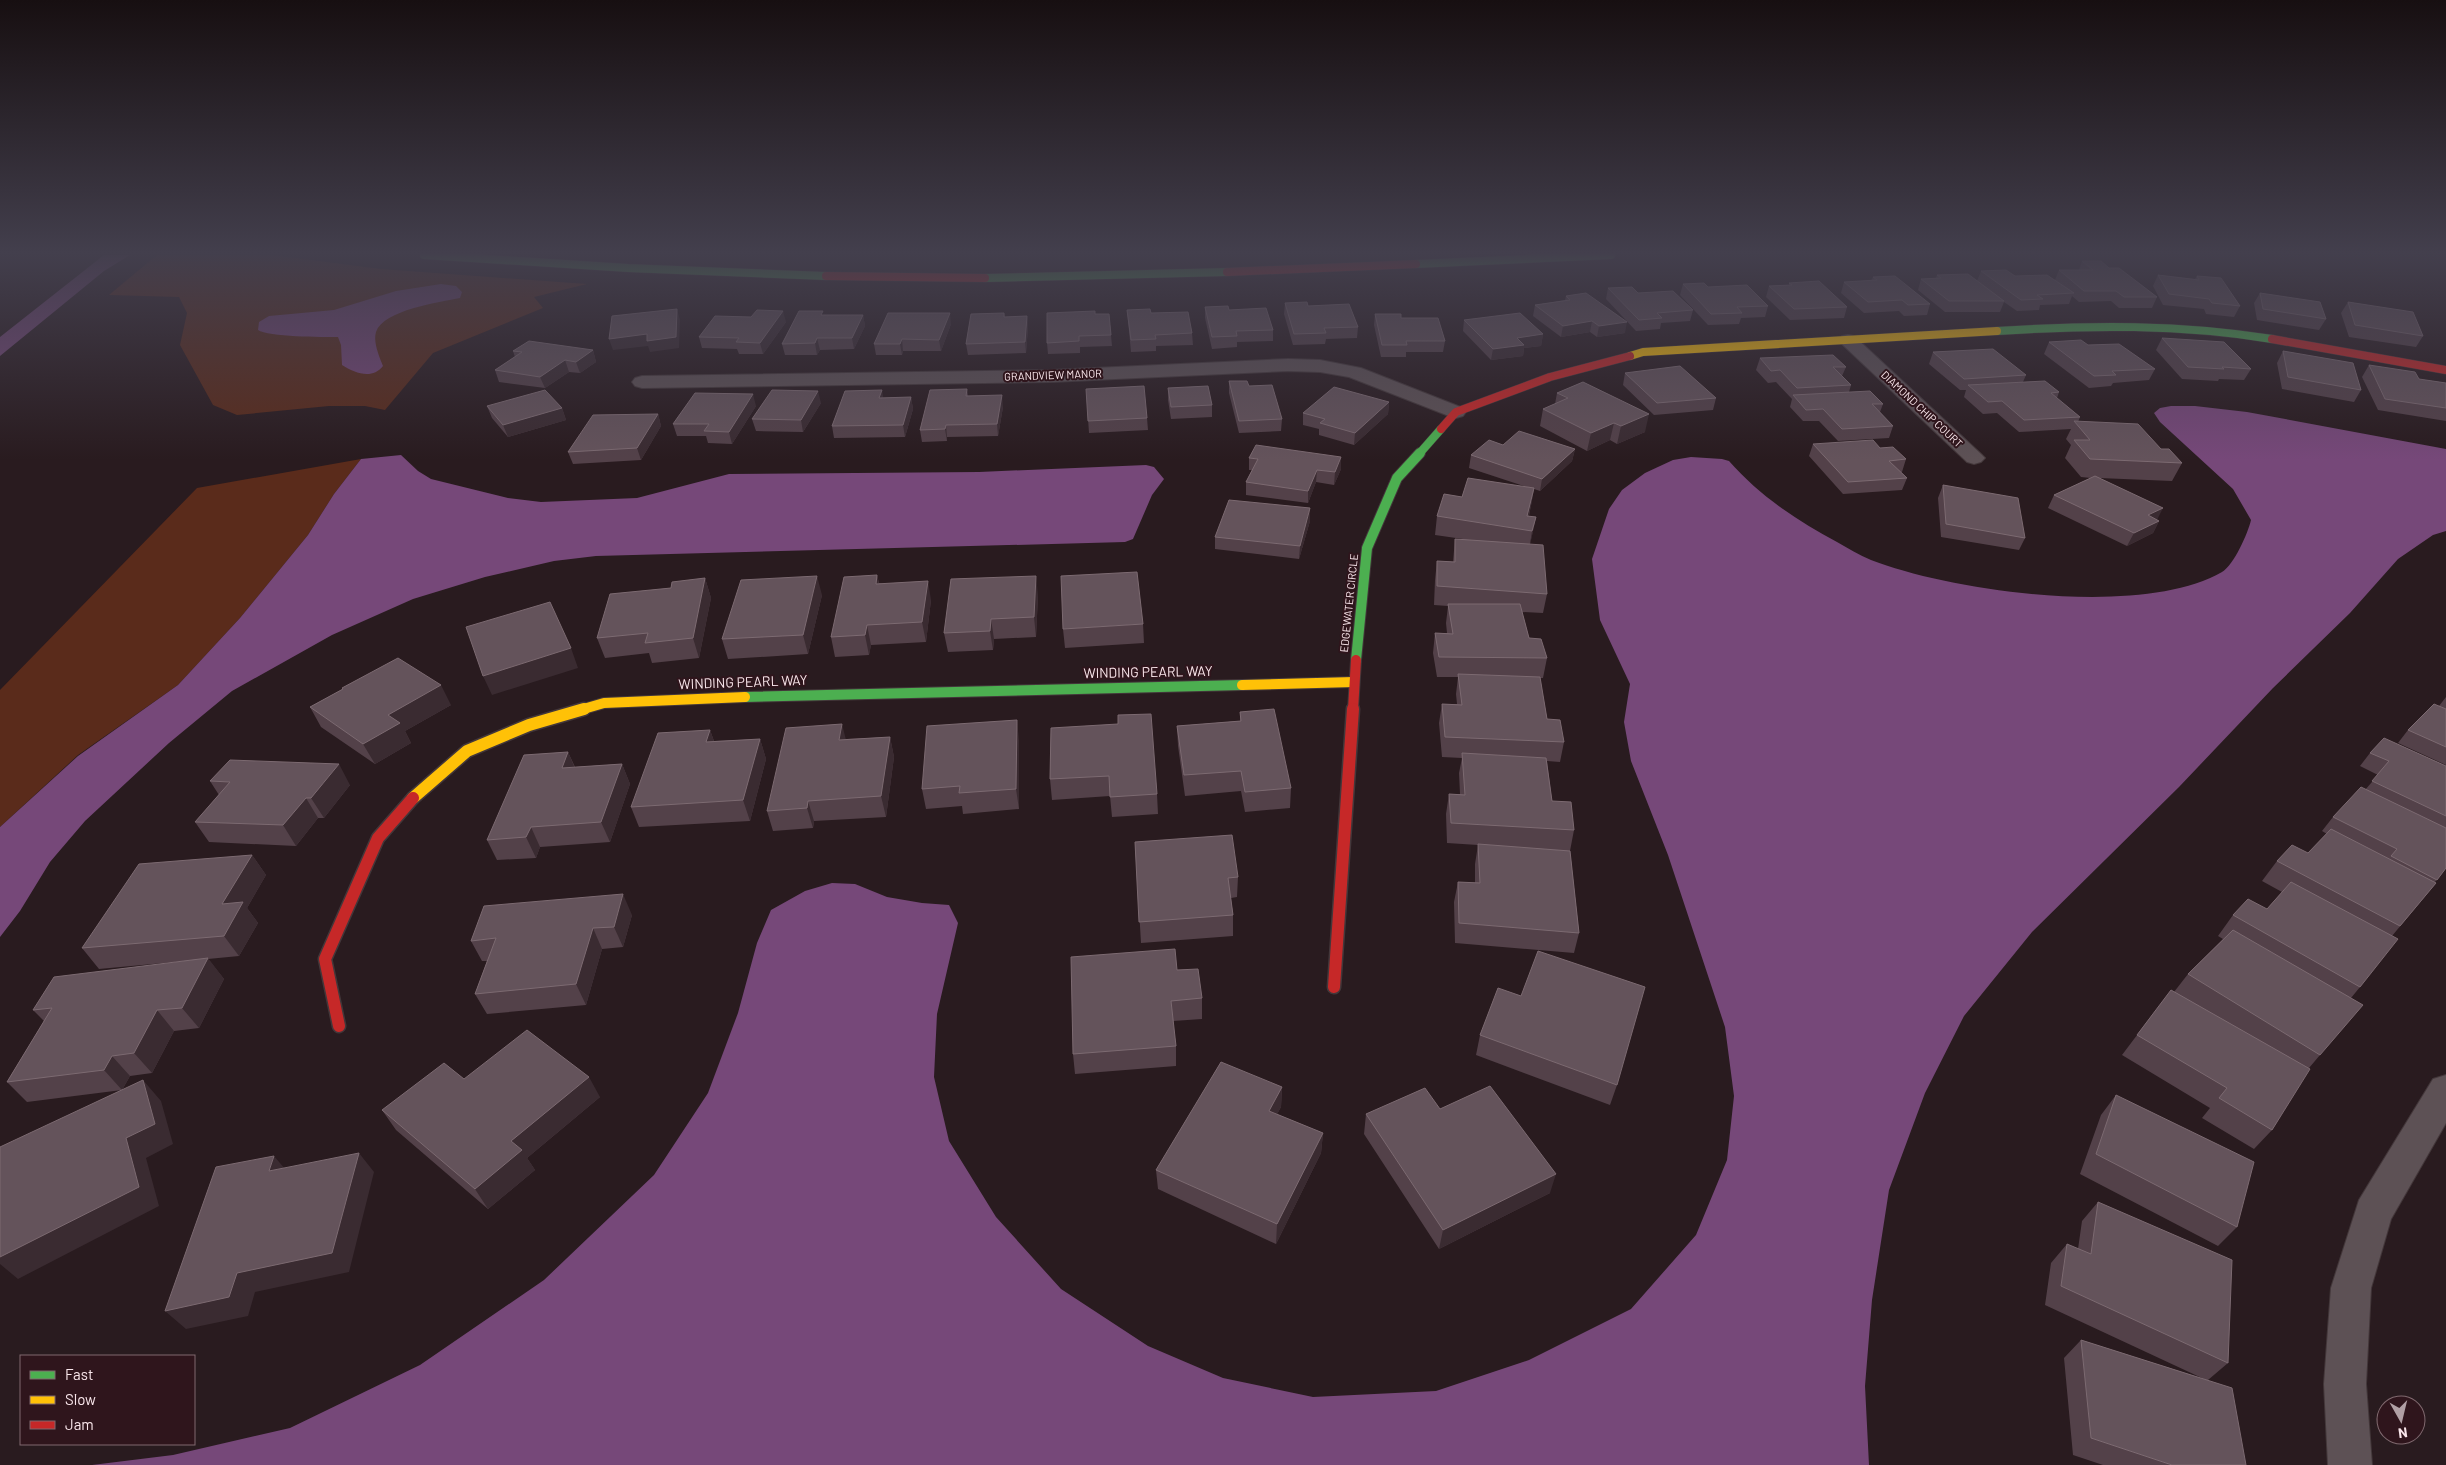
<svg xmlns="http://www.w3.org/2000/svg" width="2446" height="1465" viewBox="0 0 2446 1465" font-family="Barlow,sans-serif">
<rect width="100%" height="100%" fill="#291b1f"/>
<path fill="#5a2b1b" d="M157,255h115l109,14 206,15 -53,13 9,11 -110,45 -48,57 -20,-4h-36l-92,9 -24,-10 -33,-60 7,-32 -8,-16 -70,-2z
M361,459l-27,35 -26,41 -68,83 -62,67 -100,70 -78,72v-137l197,-202z"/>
<path fill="#764879" d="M104,255h26l-26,16 -104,85v-19z
M441,284l15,2 6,6 -2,6c-20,4 -77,12 -84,34 -3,10 3,24 7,34 -11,14 -28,7 -41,-1l-1,-20 -3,-8c-15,0 -70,0 -80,-7l1,-8 10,-6 65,-6 62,-19z
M2171,406h24l52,6 199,37v82l-13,4 -35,24 -48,54 -77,75 -94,99 -147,145 -68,84 -39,77 -36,97 -17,110 -7,86 4,79h-1777l81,-10 117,-27 130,-63 124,-85 110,-105 54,-82 30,-80 19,-70 14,-33 34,-19 27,-8 23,1 32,13 35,6 27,2 9,18 -21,91 -3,63 15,64 47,76 65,72 87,57 75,32 90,19 123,-6 93,-31 102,-51 65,-74 31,-75 7,-64 -9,-69 -57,-172 -37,-94 -7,-39 6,-38 -30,-64 -8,-61 17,-50 13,-19 23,-17 28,-13 18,-3 31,2 7,2c31,35 67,59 108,81 11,6 22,13 34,18 83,32 271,58 351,12 12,-7 26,-39 29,-52l-18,-31 -73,-67 -6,-9 6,-5z
M401,455l17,16 13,8 77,19 33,4 96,-4 92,-24 250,-2 167,-7 8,2 10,12 -12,16 -19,44 -8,3 -529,14 -42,5 -69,16 -72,22 -81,36 -100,56 -63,52 -84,78 -35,41 -30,49 -20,26v-110l78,-71 100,-71 62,-67 68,-83 26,-41 27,-35z"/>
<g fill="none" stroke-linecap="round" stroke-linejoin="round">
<defs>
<path id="street" d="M1848,335l6,1 127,118 4,4 -4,4 -7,2 -7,-2 -125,-118 -3,-4 3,-4z
M1288,359l32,1 41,8 102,40 3,4 -3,4 -7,2 -7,-2 -100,-39 -29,-5 -32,-1 -237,11 -409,6 -7,-2 -3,-4 3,-4 7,-2 409,-6z
M2446,1075v48l-55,96 -20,69 -5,96 6,81h-44l-4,-81 7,-96 28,-88 74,-121z"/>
<path id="fast-far1" d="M424,255l204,13 198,8
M1416,264l195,-9
M985,278l242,-6
M1997,331c92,-6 183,-7 275,8
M1419,454l22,-25"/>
<path id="fast" d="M1356,660l11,-112 30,-70 23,-25
M745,697l497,-12"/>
<path id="slow-far2" d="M1630,356l13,-4 354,-21"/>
<path id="slow-far1" d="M1242,685l112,-3
M580,710l24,-7 141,-6"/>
<path id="slow" d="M413,798l54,-47 62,-26 55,-16"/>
<path id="jam-far2" d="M1227,272l189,-8
M826,276l159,2
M2272,339l174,31
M1441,429l15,-17 94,-35 80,-21"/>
<path id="jam-far1" d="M1353,710l3,-50"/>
<path id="jam" d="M1334,987l19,-278
M339,1026l-14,-67 53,-121 35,-40"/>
</defs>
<use href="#street" stroke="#43373a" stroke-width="2"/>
<use href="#fast-far1" stroke="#43373a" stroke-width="9"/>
<use href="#fast" stroke="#43373a" stroke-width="12"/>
<use href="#slow-far2" stroke="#43373a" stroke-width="9"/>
<use href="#slow-far1" stroke="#43373a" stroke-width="12"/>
<use href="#slow" stroke="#43373a" stroke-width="15"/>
<use href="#jam-far2" stroke="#43373a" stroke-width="9"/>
<use href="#jam-far1" stroke="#43373a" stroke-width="12"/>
<use href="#jam" stroke="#43373a" stroke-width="15"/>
<use href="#street" fill="#5d5155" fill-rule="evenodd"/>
<use href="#fast-far1" stroke="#4caf50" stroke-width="8"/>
<use href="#fast" stroke="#4caf50" stroke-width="10"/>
<use href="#slow-far2" stroke="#ffc107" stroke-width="8"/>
<use href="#slow-far1" stroke="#ffc107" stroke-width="10"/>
<use href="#slow" stroke="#ffc107" stroke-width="12"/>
<use href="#jam-far2" stroke="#c62828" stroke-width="8"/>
<use href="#jam-far1" stroke="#c62828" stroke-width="10"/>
<use href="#jam" stroke="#c62828" stroke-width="12"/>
</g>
<path fill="#534149" d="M2082,261l27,7 48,29 -5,11h-33l-8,-7 -32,1 -7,-6 -3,8 -29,1 -1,5 -22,1 -13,-9 -4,10h-55l-27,-22 3,-11 15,-1 1,-3 40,6 4,-10 34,5 40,4 4,-10h20z
M2158,275l37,4 2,-3 43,30 -6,11 -28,-3 -2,-5 -41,-4 -10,-19z
M1873,277l57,27 -3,11 -23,1 -5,-5 -35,2 -23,-20 3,-11 27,-1z
M1789,283l58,24 -3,11 -54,2 -24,-23 3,-11 20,-1z
M1683,284l25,3 60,19 -3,11 -24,1 -2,6 -31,1 -28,-30z
M1608,288l30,5 55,17 -3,11 -29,2 -1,6 -24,2 -30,-32z
M2260,293l66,26 -7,11 -62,-10 -3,-17z
M1566,296l59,37 -28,4 -7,-5 -29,5 -28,-21 2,-11 30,-5z
M2348,302l75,34 -7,11 -67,-10 -8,-24z
M1285,303l23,3 50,21 -1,11 -31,1 -1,5 -32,1 -9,-31z
M1205,307l24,3 44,20v11l-36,1v5l-25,2 -7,-31z
M1127,310l24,3 41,20 1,12 -37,1v5l-25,1z
M1004,313l1,4 22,-1 1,11 -2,26 -58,2 -2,-11z
M1095,314h14l3,32 -32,1v6l-32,1 -1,-11z
M1375,314l26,4 44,23 -2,11h-37v5h-25l-7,-32z
M824,315h39l2,11 -11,23 -34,1 -3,5h-32l-3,-11z
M1464,320l79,14 -2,12 -17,2 -1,8 -32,4 -28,-29z
M786,322l-23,32h-24l-2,-5 -35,-1 -3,-11z
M951,324l-10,27h-38l-1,4h-26l-2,-11z
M2162,338l89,31 -7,11 -25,-1 -1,2 -36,-2 -26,-29z
M2049,342l39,3 67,24 -6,11 -36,3 -2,3 -22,2 -45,-34z
M593,350l3,12 -16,11 -11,-1 -24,16 -46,-6 -4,-12 20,-13 -2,-6z
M2283,351l78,39 -7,12 -72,-13 -5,-26z
M1933,352l93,23 -3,7 36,10 -2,6 23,19 -2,5 83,27 21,14 -10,18 -73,-3 60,43 -6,12 -26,13 -79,-38 6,-13 37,-17 -10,-1 -16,-19 6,-13 -5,-6 5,-10 -52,3 -22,-19 -14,1 -19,-17 2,-7h-6l-31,-26z
M1760,358l86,9 -4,9 9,9 -2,7 34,12 -3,8 13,14 -4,12 -51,3 -19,-20h-16l-13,-14 2,-8 -16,-17 -8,1 -12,-13z
M2369,365l50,14 27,4v38l-68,-11 -16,-33z
M1625,373l91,25 -3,12 -59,5 -31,-30z
M1229,381l53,38 -1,12 -42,2 -10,-40z
M1168,388l44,17v12l-41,2 -3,-19z
M967,389l1,7 35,11 -5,29 -51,1v4l-25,1 -2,-12z
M1086,389l61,29 1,12 -59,3z
M1557,393l88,39 -28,12 -7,-4 -23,11 -47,-25 3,-17 12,-5z
M911,397l2,12 -8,28 -71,1 -2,-12 51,-28z
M1389,402l-1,12 -34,31 -35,-10v-6l-16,-4v-12z
M821,403l-18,29 -47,-1 -4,-12z
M487,406l75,2 4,12 -58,17 -16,-19z
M756,406l-24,38 -24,-1 -2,-7h-29l-4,-12z
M658,414l3,12 -20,34 -68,4 -5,-12z
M1813,444l67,4 26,11 -4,13h-1l6,6 -5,12 -59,4 -34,-38z
M1503,445l72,4 -3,12 -32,30 -6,-2 -5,27 7,1 -6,27 17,50 -4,19 -21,-1 7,26 18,20 -4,20h-3l7,41 17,23 -4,20 -13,-1 5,40 22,29 -4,21 9,82 -5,20 -119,-10 -1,-41 4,-20 17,1v-19l3,-19 -31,-2 -1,-29 3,-20h11l-1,-21 3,-15 -20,-1 -3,-34 3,-19h15l-1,-10 2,-17h-21l-4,-24 2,-20h12l-1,-10 2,-17 -14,-1 1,-25 2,-19 16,1 2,-23h8l-28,-4 2,-19 25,-19 65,-10 -58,-19 2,-13z
M1249,458l92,11 -7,16 -18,-3 -8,21 -62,-8v-13l6,-12h-3z
M1943,485l82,53 -6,12 -78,-13 -3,-39z
M1310,521l-11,38 -84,-10v-12z
M877,575l2,8 52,17 -5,42 -55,3 -2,10 -34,2 -4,-20z
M705,578l6,20 -12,60 -47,5 -3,-10 -44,5 -8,-20 74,-50z
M822,595l-14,59 -80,5 -6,-20z
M1038,595l-2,42 -42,2 -1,11 -45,2 -4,-19z
M1143,624l1,19 -79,5 -2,-19z
M342,688l109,17 -46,26 6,12 -36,21 -54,-37 -11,-20 33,-18z
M2446,697v68l-48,-22 10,-13 31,-24z
M1240,712l51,76 -1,20 -45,4 -4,-21 -56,5 -7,-50 -1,-20 63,-5z
M1051,728l106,66 1,20 -46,3 -2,-21 -58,4 -2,-21z
M710,730l4,11 46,-2 6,20 -16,62 -111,6 -8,-20z
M890,737l4,20 -8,60 -72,4 -1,7 -40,3 -6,-20 79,-72z
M1019,740v69l-56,5 -1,-8 -36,3 -4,-20z
M568,752l7,15 47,-3 8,20 -20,58 -70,5 -4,11 -39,2 -10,-20z
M2370,753l76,13v102l-11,14 1,1 -44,53 -32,51 -9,11 -31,57 -11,13 -37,62 -18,19 -52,-31 8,-10 -88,-53 49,-65 3,2 14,-18 35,-35 -5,-3 15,-21 34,-6 15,-17 -20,-11 15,-20 31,-8 19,-19 -5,-3 11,-14 32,-27 13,-15 -18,-9z
M210,781l140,4 -26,33h-6l-22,28 -87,-4 -14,-20 24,-27z
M1135,842l103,35 -1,20 -6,1 2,17v21l-92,7z
M252,855l14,20 -19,33 11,15 -19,33 -31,3 16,20 -25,49 -25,3 -22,42 -22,3 -8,14 -95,12 -20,-20 37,-61 -11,-11 163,-50 -97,9 -17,-21z
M632,915l-9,32 -21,2 -16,56 -99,9 -12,-20 12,-33h-5l-11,-20z
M1177,970l25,28v21l-29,2 3,25v20l-101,8 -2,-20z
M1521,996l96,89 -7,20 -134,-50 4,-20z
M464,1079l136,18 -73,61 8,12 -47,39 -92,-79 -14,-20z
M1282,1087l-1,20 -4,7 46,19 -2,20 -45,91 -118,-55 -2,-19z
M2116,1095l121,132 -19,19 -138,-72 21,-59z
M1440,1109l110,84 -111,56 -75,-115 2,-20z
M2098,1202l130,161 -20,17 38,85h-143l-30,-10 -9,-97 17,-18 123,39 -159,-74 6,-42 16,-19 11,5 4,-28z"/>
<path fill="#3a2b31" d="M677,309l3,11 -1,28 -29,4 -2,-6 -35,4 -4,-11z
M783,311l3,11 -23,32 -3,-11z
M950,313l1,11 -10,27 -2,-11z
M863,315l2,11 -11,23 -2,-11z
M1027,316l1,11 -2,26 -1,-11z
M1592,321l-2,11 -29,5 2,-11z
M1627,322l-2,11 -28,4 2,-11z
M1543,334l-2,12 -17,2 -1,8 -32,4 2,-11 24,-11z
M817,338l3,12 -3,5 -2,-12z
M902,339l1,12 -1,4 -2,-11z
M593,350l3,12 -16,11 -4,-11z
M565,360l4,12 -24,16 -5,-11z
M882,390l2,12 -5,-4z
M818,391l3,12 -18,29 -2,-12z
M753,394l3,12 -24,38 -3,-12z
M1002,395l1,12 -5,29 -1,-12z
M911,397l2,12 -8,28 -2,-12z
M1389,402l-1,12 -34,31 1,-12z
M562,408l4,12 -58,17 -5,-12z
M658,414l3,12 -20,34 -4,-12z
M1649,414l-4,18 -28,12 4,-18z
M1614,423l-4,17 -23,11 4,-18z
M946,425l1,12v4l-2,-12z
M1575,449l-3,12 -32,30 2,-12z
M1341,457v12l-7,16 1,-13z
M1317,470l-1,12 -8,21v-12z
M1534,488l-3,18 -6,24 2,-14z
M1310,508v13l-11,38 1,-13z
M2163,508l-6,12 -9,-5z
M1536,517l-4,19 -3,14 3,-19z
M2159,521l-6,12 -26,13 7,-13z
M877,575l4,19 -5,-10z
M817,576l5,19 -14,59 -5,-19z
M1036,576l2,19 -2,42 -2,-20z
M705,578l6,20 -12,60 -6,-20z
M928,581l3,19 -5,42 -4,-20z
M991,619l3,20 -1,11 -3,-19z
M867,625l4,20 -2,10 -4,-20z
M571,648l7,20 -86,27 -9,-19z
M441,685l10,20 -46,26 6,12 -36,21 -12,-20 25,-29z
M1017,720l2,20v69l-3,-20z
M842,724l5,20 -8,-4z
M710,730l7,20 -11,-8z
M890,737l4,20 -8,60 -5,-21z
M760,739l6,20 -16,62 -7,-21z
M568,752l9,21 -15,-5z
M339,764l11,21 -26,33 -13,-20z
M622,764l8,20 -20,58 -9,-20z
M306,798l12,20 -22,28 -13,-21z
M808,801l6,20 -1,7 -6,-20z
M531,827l9,20 -4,11 -10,-21z
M252,855l14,20 -19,33 11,15 -19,33 -15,-20 -2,-32z
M623,894l9,21 -9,32 -9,-20z
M593,928l9,21 -16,56 -10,-21z
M208,958l16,21 -25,49 -17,-20z
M157,1010l17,21 -22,42 -18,-20z
M112,1056l18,20 -8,14 -18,-20z
M589,1077l11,20 -73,61 8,12 -47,39 -13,-20 36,-48z
M143,1080l18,21 12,43 -27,14 13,48 -141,73 -18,-15v-7l126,-119z
M1282,1087l-1,20 -13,24 1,-20z
M1323,1133l-2,20 -45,91 1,-20z
M359,1153l15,19 -25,100 -94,20 -7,24 -62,13 -21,-18 72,-38z
M274,1156l17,20 -22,-5z
M1556,1174l-6,19 -111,56 4,-19z"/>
<path fill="#64535b" stroke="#7c6a71" d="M2082,261h19l8,7h10l38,29h-33l-8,-6h-32l-25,-21h34z
M2006,270l9,6 32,-1 27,18 -37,2 6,4 -22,1 -40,-29z
M1968,274l36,27h-55l-28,-22 20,-1 -4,-3z
M2158,275l41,5 -2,-4 24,2 19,28 -28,-3 -3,-4 -40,-5z
M1895,276l35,28 -22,1 -6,-5 -34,2 -24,-20 33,-2 -4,-3z
M1819,281l28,26 -53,2 -25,-23 23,-1 -3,-2z
M1704,283l4,4 39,-2 21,21 -31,1 5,6 -31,1 -28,-30z
M1632,287l6,6 35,-2 20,19 -36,3 5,5 -23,2 -31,-32z
M1586,293l41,29 -28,4 -7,-5 -29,5 -28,-21 35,-5 -4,-4z
M2260,293l60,9 6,17 -63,-10z
M1307,302l1,4 41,-2 9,23 -34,1 2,5 -32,1 -9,-31z
M2348,302l65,10 10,24 -68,-11z
M1228,306l1,4 37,-2 7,22 -37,1 1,5 -25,1 -7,-30z
M677,309l-1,28 -29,4v-7l-38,5 3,-23z
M1150,309l1,4 37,-1 4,21 -37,2 1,4 -25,1 -4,-30z
M757,310l26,1 -23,32 -24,-1 3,-4 -40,-1 16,-21 36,1z
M799,311h24l-2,4h42l-11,23h-35l-2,5 -33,1z
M1095,311v3h14l2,21 -32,1v5l-32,2v-30z
M888,313h62l-11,27 -37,-1 -2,5h-26z
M1004,313v4l23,-1 -2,26 -59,2 5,-30z
M1520,313l23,21 -26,4 7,7 -31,4 -29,-29z
M1375,314h26v4h37l7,23h-39l1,4h-25z
M2162,338l62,4 27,27 -29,-2 2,2 -36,-2z
M2081,340l7,5 31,-1 36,25 -43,2 4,4 -22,1 -45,-34z
M529,341l64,9 -17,12 -11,-2 -25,17 -45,-7 27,-18 -9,-1z
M1993,349l33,26 -62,4 -31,-27z
M2283,351l70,12 8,27 -73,-13z
M1833,355l13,12h-13l18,18 -54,3 -17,-18 -9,1 -11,-13z
M2369,365l46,7 4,7 27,4v25l-61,-9z
M1680,366l36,32 -59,5 -32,-30z
M1229,381h18l2,5 23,-1 10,34 -43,2z
M2045,381l14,11 -8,1 29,24 -56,3 -22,-19 -14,1 -20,-17z
M1583,382l66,32 -28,12 -7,-3 -23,10 -48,-24 25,-11 -11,-5z
M1144,386l3,32 -59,3 -2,-32z
M1208,386l4,19 -41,2 -3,-19z
M1334,387l55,15 -34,31 -35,-10 5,-4 -22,-6z
M967,389l-1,7 36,-1 -5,29 -51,1 -1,4 -25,1 10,-40z
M545,390l17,18 -59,17 -16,-19z
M772,390l46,1 -17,29 -49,-1z
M882,390l-3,8 32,-1 -8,28 -71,1 13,-35z
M1870,391l13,13h-11l21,22 -51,3 -19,-20 -17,1 -13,-15z
M695,393l58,1 -24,38 -25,-1 5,-7h-36z
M658,414l-21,34 -69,4 25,-37z
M2074,421l64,3 23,25h8l13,14 -92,-4 -16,-19h16z
M1519,431l56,18 -33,30 -71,-24 18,-15 14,5z
M1873,440l7,8 13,-1 13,12 -17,2 18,17 -59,4 -35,-38z
M1256,445l85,12 -6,15 -18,-2 -9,21 -62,-9 12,-23 -9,-1z
M2095,476l68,32 -15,7 11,6 -25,12 -80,-38z
M1468,478l66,10 -7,28 9,1 -4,14 -95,-15 7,-22 18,3z
M1943,485l75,13 7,40 -79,-14z
M1229,500l81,8 -10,38 -85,-9z
M1455,539l88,6 4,49 -110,-8v-25l18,1z
M1137,572l6,52 -80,5 -2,-53z
M877,575l-1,9 52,-3 -6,41 -55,3 -2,10 -34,2 13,-60z
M817,576l-14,59 -81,4 19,-59z
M1036,576l-2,41 -43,2 -1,12 -46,2 7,-54z
M705,578l-12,60 -48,5 3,-10 -51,5 13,-44 61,-6 1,-6z
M550,602l21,46 -88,28 -17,-49z
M1448,604h72l9,34 12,1 6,19 -108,-1 -4,-24 18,1z
M398,658l43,27 -53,30 12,8 -37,21 -53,-37 33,-18 -1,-1z
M1458,674l82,3 7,42 13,1 4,22 -119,-5 -3,-33 20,1z
M2434,704l12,5v38l-38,-17z
M1274,709l17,79 -46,4 -4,-21 -57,4 -7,-49 64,-5 -1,-9z
M1151,714l6,80 -47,3 -1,-21 -59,3 1,-51 67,-4v-9z
M1017,720l-1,69 -57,4 1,-7 -38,3 5,-63z
M842,724l-3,16 51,-3 -9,59 -73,5 -1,7 -40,3 19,-83z
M710,730l-4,12 54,-3 -17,61 -112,7 27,-74z
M2384,738l62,28v50l-74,-35 17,-20 -19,-8z
M568,752l-6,16 60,-4 -21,58 -70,5 -5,10 -39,3 37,-85z
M1462,753l84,5 6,43 19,1 3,28 -123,-7 -2,-29 16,1z
M230,760l109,4 -28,34h-5l-23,27 -88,-3 35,-40 -20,-1z
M2361,787l85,41v40l-9,12 -46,-24 6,-7 -64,-32z
M2331,829l105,54 -36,43 -123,-65 15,-16 16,8z
M1232,835l6,42 -10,1 5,37 -94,7 -4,-80z
M1478,844l92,7 9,82 -120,-10 -1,-41 22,1z
M252,855l-30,49 21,-2 -19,34 -142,12 57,-84z
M2291,882l107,57 -38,48 -127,-72 15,-16 19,10z
M623,894l-9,33 -21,1 -17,56 -101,10 21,-56 -25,3 13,-35z
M2233,930l130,75 -43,50 -132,-81z
M1175,949l2,21 21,-1 4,29 -31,3 5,45 -103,8 -2,-97z
M1538,951l107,36 -28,98 -137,-50 18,-47 23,8z
M208,958l-26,50 -25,2 -23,43 -22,3 -8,14 -97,12 45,-74 -19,2 21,-33z
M2171,990l139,79 -38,61 -53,-32 8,-10 -90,-53z
M527,1030l62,47 -78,64 11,9 -47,39 -93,-79 62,-47 20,16z
M1221,1062l61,25 -13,24 54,22 -46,91 -121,-54z
M143,1080l12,44 -29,14 13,49 -139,70v-110z
M1490,1086l66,88 -113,56 -77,-116 59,-26 15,21z
M2116,1095l138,67 -17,65 -141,-73z
M359,1153l-27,100 -95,20 -8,24 -64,14 51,-144 58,-11 -5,15z
M2098,1202l134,58 -4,103 -167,-77 6,-42 24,10z
M2081,1340l151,48 14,77h-74l-81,-27z"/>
<linearGradient id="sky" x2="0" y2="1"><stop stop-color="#170f11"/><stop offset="0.55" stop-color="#433f4d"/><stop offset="1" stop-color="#433f4d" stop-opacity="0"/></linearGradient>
<rect width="2446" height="460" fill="url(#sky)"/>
<g text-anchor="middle" stroke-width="4" stroke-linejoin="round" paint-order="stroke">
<g font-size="11" fill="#f9e6eb" stroke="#2f151c">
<text transform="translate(1053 375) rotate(-2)" y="4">GRANDVIEW MANOR</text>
<text transform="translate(1922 409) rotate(43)" y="4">DIAMOND CHIP COURT</text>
<text transform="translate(1349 603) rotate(-84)" y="4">EDGEWATER CIRCLE</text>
</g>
<g font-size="14" fill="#f9e6eb" stroke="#2f151c">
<text transform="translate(1148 672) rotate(-1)" y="5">WINDING PEARL WAY</text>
<text transform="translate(743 682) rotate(-2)" y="5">WINDING PEARL WAY</text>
</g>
</g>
<rect x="20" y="1355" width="175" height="90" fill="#2f151c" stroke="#80696f"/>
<rect x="30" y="1371" width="25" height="8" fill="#4caf50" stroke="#80696f"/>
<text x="65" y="1380" font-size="15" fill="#f9e6eb">Fast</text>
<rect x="30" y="1396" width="25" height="8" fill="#ffc107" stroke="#80696f"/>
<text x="65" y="1405" font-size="15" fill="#f9e6eb">Slow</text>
<rect x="30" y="1421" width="25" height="8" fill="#c62828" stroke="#80696f"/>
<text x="65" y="1430" font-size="15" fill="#f9e6eb">Jam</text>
<g transform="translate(2401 1420) rotate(172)"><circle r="24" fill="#2f151c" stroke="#80696f"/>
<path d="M0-4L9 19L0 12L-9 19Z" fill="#b09fa4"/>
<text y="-8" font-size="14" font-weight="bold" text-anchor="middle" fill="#f9e6eb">N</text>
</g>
</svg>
